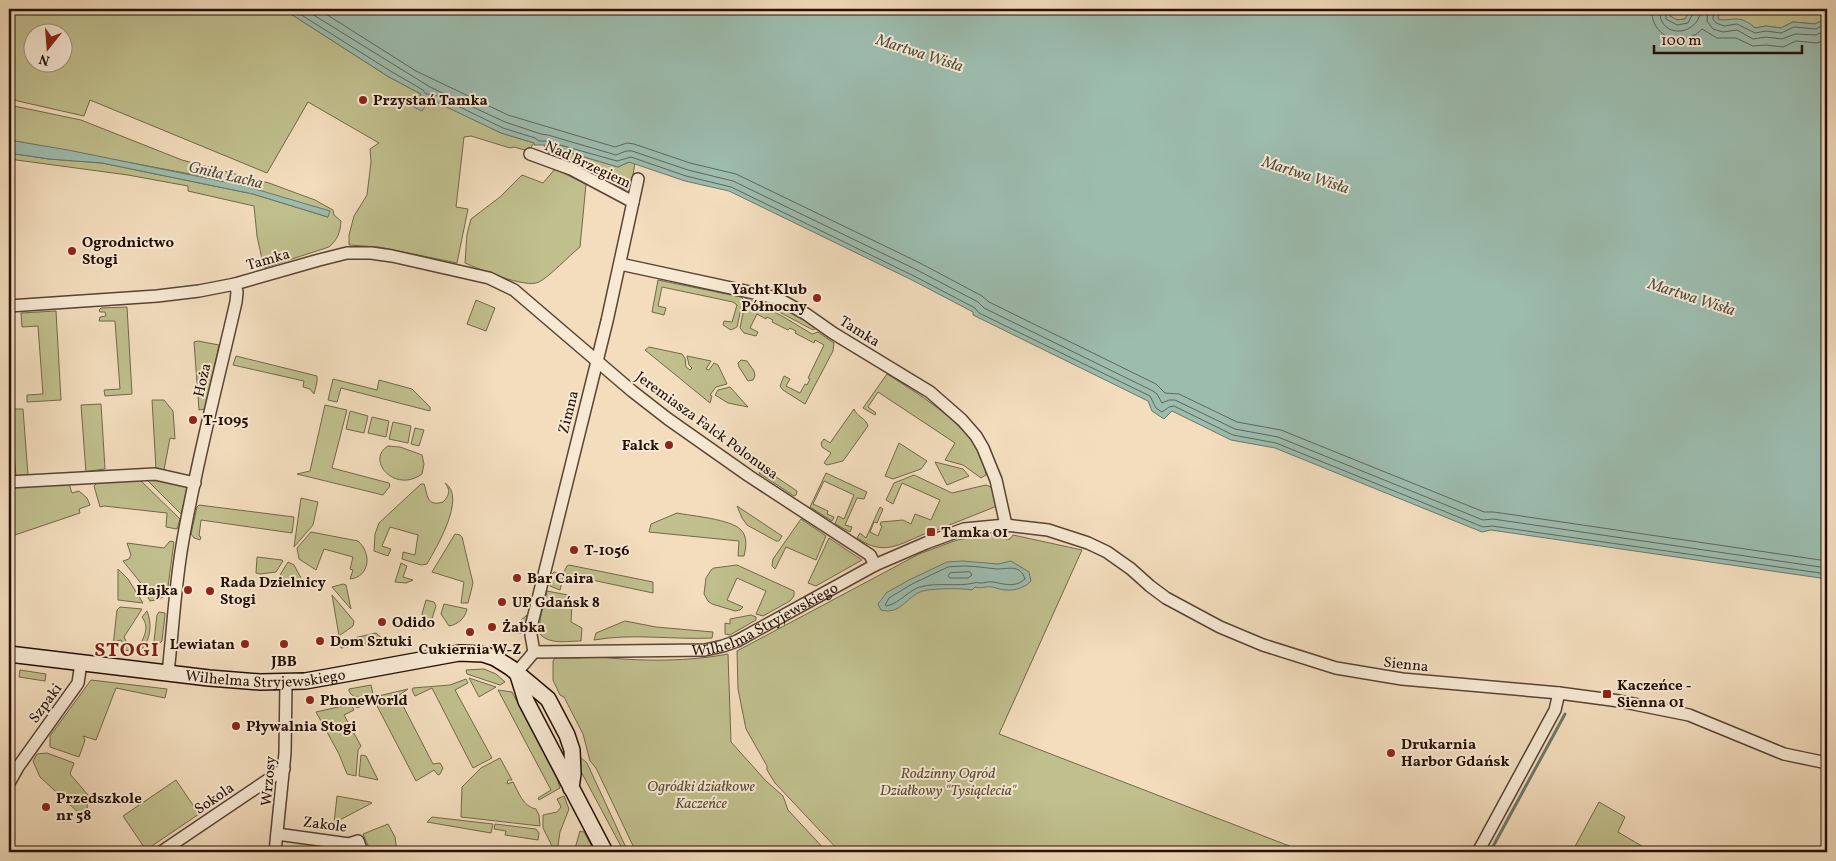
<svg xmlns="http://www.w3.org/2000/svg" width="1836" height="861" viewBox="0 0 1836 861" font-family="Vollkorn,serif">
<rect width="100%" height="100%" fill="#f3ddbd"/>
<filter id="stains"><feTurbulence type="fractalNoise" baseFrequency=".004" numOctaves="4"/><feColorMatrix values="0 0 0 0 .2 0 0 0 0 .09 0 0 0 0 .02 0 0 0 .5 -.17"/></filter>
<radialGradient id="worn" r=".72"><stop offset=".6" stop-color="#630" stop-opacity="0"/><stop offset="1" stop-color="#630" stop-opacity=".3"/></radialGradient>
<path fill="#c0bf8d" stroke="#72684a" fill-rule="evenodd" d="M9,9h274l106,68 32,17 -7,13 15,-9 72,35 33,10 -6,8 -14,-4 -4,1 -39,-12 -7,1 -8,70 12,2 -11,54 -78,-16 -30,-2v-10l5,-19 13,-21 4,-33 -1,-13 9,-6 -71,-41 -41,71 -177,-73 -6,16 -75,-17zM32,32h30v30h-30z
M1670,9h23l-3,1 -5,9 -8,1 -7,-4z
M1719,9h108v9l-12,6 -22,-2 -12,6 -15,-2 -11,2c-18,-14 -21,-4 -37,-9z
M9,105l72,15 101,40 87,23 46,17 18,10 1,5 7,6c-1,12 -3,18 -12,26l-65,21 -7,-32 -3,-30 -66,-15v-5l-60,-11 -119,-16v-6l40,6 53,4 151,31 75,23 -127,-41 -192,-36z
M544,145l74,22 11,-5 6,1 -4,24 -3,2h-4c-18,-7 -34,-17 -50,-26 -11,-6 -21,-4 -29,-13z
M555,169l31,15 -6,63c-10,8 -31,30 -41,35 -13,7 -60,-13 -74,-19l2,-29 4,-15 29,-22 22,-22 21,8z
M658,280l83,17 2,2 -6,28 -6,3 -8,-5 1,-4 8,1 5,-17 -4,-3 -71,-15 -4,19 8,2 -2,7 -12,-3z
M751,297c26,4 45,17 66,31l-4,2z
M746,298l36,18 30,18 6,-2 16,11 -1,8 -28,53 -22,-14 -3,-4 4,-10 6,3 -4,7 14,7 5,-9 2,1 3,-6 -2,-1 16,-33 -9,-5 -1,3 -19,-10 1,-2 -6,-3 -2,2 -16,-8 1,-2 -6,-3 -1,2 -9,-5 -7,14 8,4 -2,4 -12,-3 -4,-5z
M476,300l19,8 -9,23 -19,-7z
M127,307l5,87 -27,2 -1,-6 16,-1 -5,-68h-16l1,-4 6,-1 -1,-4h-5l-1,-2 2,-2z
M56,311l5,89 -34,2v-7l16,-1 -5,-68 -16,1 -1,-14z
M198,341l21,4 -14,64 -6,1 -5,-68z
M649,347l33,7 3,4 1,9 4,3 2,-2 -3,-3 -2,-9 24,5 -5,8 3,1 5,-7 4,2 9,19 -11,3 -6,8 2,1 -2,7 -65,-53z
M236,356l81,20v6l-3,12 -4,-5 -7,-2 1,-6 -71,-16z
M741,360l6,1 7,10 1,5 -2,4 -5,1 -9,-14 -1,-4z
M887,374c33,21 96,58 99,101l-5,3 -18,-13 -18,-5 10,-17 -77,-51 -10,15 8,6 -1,2 -12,-7z
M333,379l44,11 2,-10 33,9 18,18v4l-89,-23 -4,14 -9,-2z
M730,387l18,20 -20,-4 -13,-8 3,-5z
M152,400h12l9,11 2,28 -5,-1 -6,32 -8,-1z
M101,404l4,65 -16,2 -3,2 -5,-68z
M325,405l22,5 -15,58 57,15 1,3 -7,9 -86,-21 13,-3z
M11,409h12l5,66 -12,2z
M854,409c3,8 12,9 14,17l-25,35 -16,4 -3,-2 7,-10 -9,-6 -1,-4 3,-4 6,4z
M350,411l18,5 -4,17 -18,-4z
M372,417l17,4 -3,16 -18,-4z
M393,422l18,4 -3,17 -19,-4z
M415,428l9,2 -5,16 -8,-2z
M899,443l28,18 -6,8 -28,10 -8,-3z
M388,446l12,1 22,8 2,9 -2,10c-27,20 -57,-14 -34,-28z
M935,462l28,7 6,7 -22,9z
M763,468l34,23 -1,4 -2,1 -35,-23z
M826,473l41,19 -3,7 -7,-1 -12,27 7,2 -2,5 -15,-8 3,-8 6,3 10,-24 -30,-14 -11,23 15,7 -1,3 7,3 -2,4 -22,-14z
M914,475l38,18 34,-8 5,2 6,19 -60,24 -1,-2 -9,4v1c-28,11 -42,24 -70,5l3,-5 6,5 14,-31 3,2 -6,14 -3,-1 -4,10 8,4 4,-10 -2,-1 1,-3 22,-2 8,4 4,-10 16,6 9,-20 -38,-17 -9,21 -7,-4 8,-17z
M159,478l27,8 1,4 -6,24 -35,-35z
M140,480l40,39 -3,10 -11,-2 1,-14 -63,-7 -4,1 -6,-21 3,-3z
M445,483c22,14 -9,65 -18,81l-6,1 -19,-6 1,-7 12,3 3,-20 -28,-8 -8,19 9,3 -3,7 -14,-5 1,-17 4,-11 42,-39h3c4,11 2,23 19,18 6,-6 8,-12 2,-19z
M69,484l3,9 7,-2 8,7 3,7 -11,4 1,4 -71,24v-49z
M301,498l17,4 -5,23 -19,22z
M199,505l95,12 -2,16 -91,-13 -2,16 2,1 -1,3 -6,-2 -3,-4 6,-27z
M737,506l45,30 -3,5h-3l-29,-16 -5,-7z
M677,513c15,3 54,6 64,17 7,7 5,18 3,26h-6l1,-15 -90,-9 2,-8z
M801,519l25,17 -10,24 -30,-13 -11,22 -3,-3 1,-7z
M311,532l47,9c14,12 12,36 -8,38l3,-9 -3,-1 3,-12 -29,-8 -8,21 -17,-11 -2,-11z
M455,534l5,1 2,2 11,46 -5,20h-7l3,-21 -32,-10z
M988,535h16l2,4h4l3,-4 69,15 -83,184 306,118h-465l-65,-69 -8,-13v-4l-21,-37 -8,-40 -1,-38 182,-97 38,-14z
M829,538l33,22 -46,26 -8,-3z
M170,541l4,1 -7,52 -7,5 -10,2 -10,-19 -17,-21 6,-2 2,-4 -4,-12 37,5z
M257,557l25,3 1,1 -7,11 -16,2 -4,-1z
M288,562l6,3 7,13 -2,3h-12l-7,-6z
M401,563l6,3 -4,11 10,3 -7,3 -11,-1z
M569,565l84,17v11l-89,-19 -4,16 -10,-4 2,-12 2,-2 9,2 4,-8z
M737,565l57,26v5l-4,5 -27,15 -7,-2 10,-23 -29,-13 -10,22 16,7 -3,3 -5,1 -23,-7 -4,-3 -4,-7 2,-16 5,-8 3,-2z
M118,569l10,10 15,24 -25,-3z
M343,584l3,1 5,24 -19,-22z
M547,591l21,4 4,7 -1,20 11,6 -1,13c-14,0 -31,4 -41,-7v-15z
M332,595l22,26 -1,5 -14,10z
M426,600l8,2 2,4 -7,22 -6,1 -1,-15z
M444,604l23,5c-2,9 -8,15 -18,17l-8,-12z
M120,607l22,2 -18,28 7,14 -7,-1v-5l-3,-5 -4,1v5h-4l4,-36z
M147,611c5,13 4,27 -5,38l-4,1c4,-11 13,-21 4,-33z
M159,612l6,1v2l-3,26 -9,9 4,-35z
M527,615l-3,18h-21l3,-6h15v-7z
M751,615l5,2v3l-26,15 -5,-1v-11l5,1v-5z
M625,621l31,6 57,5 -1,6c-39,2 -79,-5 -118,2l2,-7z
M376,633l9,8 -44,7v-5l4,-3z
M728,654l3,88 35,39 17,15 5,14 39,42h-191l-40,-84 -6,-7 -7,-27 -19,-37 -4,-2 -7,-15v-19l2,-3h26v-3c49,6 99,8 147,-1z
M484,669l12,5 9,8 -5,3 -33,-11 -1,-4z
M20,670l26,4 -1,7 -26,-4z
M469,678l27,9 -17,10z
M466,679l2,4 -13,7 37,68 -19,10 -41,-80 -17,8 -3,-6 1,-2 37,-3z
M91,680l76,9 -2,9 -49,-10 -20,52 -13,-4 2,4 -6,17 -29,-10v-11z
M371,685l2,9c-10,2 -19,7 -24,-3v-2z
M408,689l-10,7 35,68 7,-1 3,5 -3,6 -2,1 -4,-5 -18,11 -42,-81 -17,8 -2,-4 2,-3z
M498,690l14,2 45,86 3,10 -21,12 -1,-2 13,-8z
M351,704l3,6 -10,5 17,31 -3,4 -2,26 -9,-2 -8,-20 -23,-42z
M576,749l4,8 7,6 41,89h-4l-47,-88z
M47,753l27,10 -4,11 18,21 -1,15 -7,4 -40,-37 -7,-16 4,-7z
M361,755l5,1 12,24 -19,-4z
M500,758l12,22h-4l-1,4 6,-2c5,9 10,25 23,27l3,6 1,11 -79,-9 1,-30 19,-19z
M176,780l23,34 -53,36 -23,-34z
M337,796l33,6 2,1 -38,20z
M564,796l5,13 -9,23 -3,20h-2l-12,-24v-13l14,-3 4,-5 -4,-8z
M1599,802l26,15 -7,15 34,20h-80z
M432,817l61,7 -2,9 -64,-11z
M388,824l7,13 2,15h-26l-8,-18z
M495,824l41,5 3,4 -1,7 -33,-5 1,-4 -12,-2z
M580,831l4,1 11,20h-21z"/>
<path fill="#9cbcae" stroke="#6c776b" d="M283,9h1387v7l7,4 8,-1 5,-9 3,-1h26l-1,10c7,2 11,0 18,0 7,0 14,4 19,9l11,-2 15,2 12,-6 22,2 12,-6v561l-336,-49 -9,2 -207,-84 -44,-8 -59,-29 -8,8 -12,-8 -4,-10 -175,-86v-3l-61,-32 -183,-89 -44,-10 -56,-19 -11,5 -74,-22h-10v-2l-33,-10 -71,-34 -8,12 -8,-4 7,-13 -32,-17z
M9,140l59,10 177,36 85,25 -2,6 -75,-23 -151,-31 -53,-4 -40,-6z
M963,561l35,3 13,-3 18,11 2,9c-7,8 -21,11 -31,8 -3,0 -5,-2 -8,-2 -6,-1 -11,2 -17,0l-3,3c-10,-2 -43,-2 -52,2 -14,6 -20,23 -39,18l-3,-6 8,-11 23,-13 38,-18z"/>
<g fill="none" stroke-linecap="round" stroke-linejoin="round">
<path stroke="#60665a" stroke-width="1" d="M292,9l100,63 31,18 3,4h7l70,34 32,10 4,3h7l71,20 14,-4 55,19 45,11 183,89 61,32 4,5 171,83 6,12 6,4 7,-5 5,-1 59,29 43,8 207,84 9,-1 335,48
M304,9l126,78 75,35 36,12 7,1 68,20 10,-4h6l56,19 45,11 184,89 61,32 6,6 169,83 4,3 5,9 7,-3h6l60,29 43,8 205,83 10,-1 334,49
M318,9l98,62 92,44 107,32 12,-4 7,1 56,19 46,11 184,89 62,33 7,6 167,82 9,9 14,1 58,28 44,8 203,82h10l333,49
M1652,9c-2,22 20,37 40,27 4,-1 7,-4 10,-7l15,9h19l17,8 13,-1 17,2 13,-6 21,2 10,-4
M1660,9c-3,30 39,29 41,0
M1666,9v10l11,6 11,-2 7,-14
M1708,9l-1,12 6,8 10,3 14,-2 16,9 13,-2 16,2 13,-5 21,1 11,-5
M1714,9l-1,10 3,4 8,3 13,-2 18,9 11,-2 15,2 13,-6 22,2 11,-6
M964,566c11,0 22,2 33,3 12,0 23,-5 28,10 -10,9 -20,5 -32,3 -5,-1 -8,1 -12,1 -3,0 -4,-1 -7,0 -16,4 -37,-1 -54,4 -11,3 -19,15 -33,19l-2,-1 4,-7 23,-14 36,-17z
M970,572l2,3 -4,3h-18l-2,-2 2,-3z"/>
<path stroke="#6c776b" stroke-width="3" d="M1490,852l75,-138"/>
<defs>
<g id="street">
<path d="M530,154l41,15 62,33"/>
<path d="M620,264l157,34 29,16 27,19 97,59 32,28 14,16 7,12 13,32 10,45"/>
<path d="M9,306l148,-10 42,-5 36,-7 84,-24 28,-7h24l21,3 97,22 25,12 118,101 36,28 81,57 121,79 5,10"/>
<path d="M9,482l146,-8 40,9"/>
<path d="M534,652l-3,-17 1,-12 75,-302 31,-142"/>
<path id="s1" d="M517,672l17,-20 171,-2 18,-4 14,-5 138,-76 51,-22 38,-14 42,-4 42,5 40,13 19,9 24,17 19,17 16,12 54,29 43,18 73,23 66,11 157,14 60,8 70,14 95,39 43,9"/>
<path d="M168,673c5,-44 7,-89 15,-133 14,-80 35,-159 53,-238l1,-10 -2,-8"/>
<path d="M9,783l9,-16 60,-84 3,-20"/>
<path d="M277,834l72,10 9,-3 4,11"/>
<path d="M161,852l123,-83"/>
<path d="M275,852l10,-99 1,-71"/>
<path d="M1478,852l77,-142 4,-17"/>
</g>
<g id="secondary">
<path id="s2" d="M9,654l200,24 51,4 45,-1 23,-4 131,-24 24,1 12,4 16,10 37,31 19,36 5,15 1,24 -2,14"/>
<path d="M517,672l9,29 79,151"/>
</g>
</defs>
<use href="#street" stroke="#584334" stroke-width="14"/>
<use href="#secondary" stroke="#251006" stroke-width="18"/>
<use href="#street" stroke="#f7e9d4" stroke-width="11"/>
<use href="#secondary" stroke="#f7e9d4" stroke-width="15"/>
</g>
<g fill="#8f2418" stroke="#f7e9d4" stroke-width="2">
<circle cx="363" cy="100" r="5"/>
<circle cx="72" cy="251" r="5"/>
<circle cx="817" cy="298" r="5"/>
<circle cx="193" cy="420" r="5"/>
<circle cx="669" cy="445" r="5"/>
<rect x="926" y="527" width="10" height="10" rx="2.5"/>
<circle cx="574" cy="550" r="5"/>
<circle cx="517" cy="578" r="5"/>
<circle cx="188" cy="590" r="5"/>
<circle cx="210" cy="591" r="5"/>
<circle cx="502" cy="602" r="5"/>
<circle cx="382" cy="622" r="5"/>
<circle cx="492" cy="627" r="5"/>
<circle cx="470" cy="632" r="5"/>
<circle cx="320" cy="641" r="5"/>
<circle cx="245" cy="644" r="5"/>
<circle cx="284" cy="644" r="5"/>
<rect x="1602" y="689" width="10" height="10" rx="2.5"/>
<circle cx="310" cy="700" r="5"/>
<circle cx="236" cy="726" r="5"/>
<circle cx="1391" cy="753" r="5"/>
<circle cx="46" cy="807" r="5"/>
</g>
<g text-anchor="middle" stroke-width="4" stroke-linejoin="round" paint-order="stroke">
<g font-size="15" font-weight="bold" fill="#251006" stroke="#f7e9d4" text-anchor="start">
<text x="373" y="105">Przystań Tamka</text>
<text x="82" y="247">Ogrodnictwo<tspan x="82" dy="17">Stogi</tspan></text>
<text x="807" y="294" text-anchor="end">Yacht Klub<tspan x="807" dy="17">Północny</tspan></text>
<text x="203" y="425">T-1095</text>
<text x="659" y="450" text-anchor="end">Falck</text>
<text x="941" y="537">Tamka 01</text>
<text x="584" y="555">T-1056</text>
<text x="527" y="583">Bar Caira</text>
<text x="220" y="587">Rada Dzielnicy<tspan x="220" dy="17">Stogi</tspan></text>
<text x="178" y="595" text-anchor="end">Hajka</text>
<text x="512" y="607">UP Gdańsk 8</text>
<text x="392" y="627">Odido</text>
<text x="502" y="632">Żabka</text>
<text x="330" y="646">Dom Sztuki</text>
<text x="235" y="649" text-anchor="end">Lewiatan</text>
<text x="470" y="654" text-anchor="middle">Cukiernia W-Z</text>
<text x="284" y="666" text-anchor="middle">JBB</text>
<text x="1617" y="690">Kaczeńce -<tspan x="1617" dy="17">Sienna 01</tspan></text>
<text x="320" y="705">PhoneWorld</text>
<text x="246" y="731">Pływalnia Stogi</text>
<text x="1401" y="749">Drukarnia<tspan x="1401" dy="17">Harbor Gdańsk</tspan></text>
<text x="56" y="803">Przedszkole<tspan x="56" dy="17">nr 58</tspan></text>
</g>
<g font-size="15" fill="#251006" stroke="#f7e9d4">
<text transform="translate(588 164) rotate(25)" y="5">Nad Brzegiem</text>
<text transform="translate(268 259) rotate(-16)" y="5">Tamka</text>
<text transform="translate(860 331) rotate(32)" y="5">Tamka</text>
<text transform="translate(202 380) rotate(-77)" y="5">Hoża</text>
<text transform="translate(568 412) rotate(-76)" y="5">Zimna</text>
<text transform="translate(707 425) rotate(36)" y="5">Jeremiasza Falck Polonusa</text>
<text dy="5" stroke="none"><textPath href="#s1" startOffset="264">Wilhelma Stryjewskiego</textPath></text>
<text transform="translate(1406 664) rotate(6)" y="5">Sienna</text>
<text dy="5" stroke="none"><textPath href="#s2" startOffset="258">Wilhelma Stryjewskiego</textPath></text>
<text transform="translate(45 703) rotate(-54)" y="5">Szpaki</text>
<text transform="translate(268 781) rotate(-85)" y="5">Wrzosy</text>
<text transform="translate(214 798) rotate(-34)" y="5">Sokola</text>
<text transform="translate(325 824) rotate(7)" y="5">Zakole</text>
</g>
<g font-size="15" font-style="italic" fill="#5b4d35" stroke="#f7e9d4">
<text x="948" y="778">Rodzinny Ogród<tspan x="948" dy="17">Działkowy "Tysiąclecia"</tspan></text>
<text x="701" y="791">Ogródki działkowe<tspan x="701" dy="17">Kaczeńce</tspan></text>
</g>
<g font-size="16" font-style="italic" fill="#4f4c41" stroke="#f7e9d4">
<text transform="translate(920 52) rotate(18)" y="6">Martwa Wisła</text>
<text transform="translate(226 174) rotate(13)" y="6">Gniła Łacha</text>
<text transform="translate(1306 174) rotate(18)" y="6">Martwa Wisła</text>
<text transform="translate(1692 296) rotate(18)" y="6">Martwa Wisła</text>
</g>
<g font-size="20" font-weight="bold" letter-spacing="1" fill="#7a1f14" stroke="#f7e9d4">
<text x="127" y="656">STOGI</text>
</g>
</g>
<rect width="1836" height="861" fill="none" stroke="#f3ddbd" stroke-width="30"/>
<rect x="10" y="10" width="1816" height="841" fill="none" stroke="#251006" stroke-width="2.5"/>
<rect x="15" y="15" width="1806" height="831" fill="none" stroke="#251006"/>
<g transform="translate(48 48) rotate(197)"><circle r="24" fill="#f7e9d4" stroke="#a39282"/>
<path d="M0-4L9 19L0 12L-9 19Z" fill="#8f2418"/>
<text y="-8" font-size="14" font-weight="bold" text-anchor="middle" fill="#251006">N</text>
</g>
<path d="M1654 45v8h148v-8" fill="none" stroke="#251006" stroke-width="2.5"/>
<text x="1661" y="45" font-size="15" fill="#251006" stroke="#f7e9d4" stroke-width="4" paint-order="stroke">100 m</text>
<rect width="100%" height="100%" filter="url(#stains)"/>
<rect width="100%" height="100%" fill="url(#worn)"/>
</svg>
